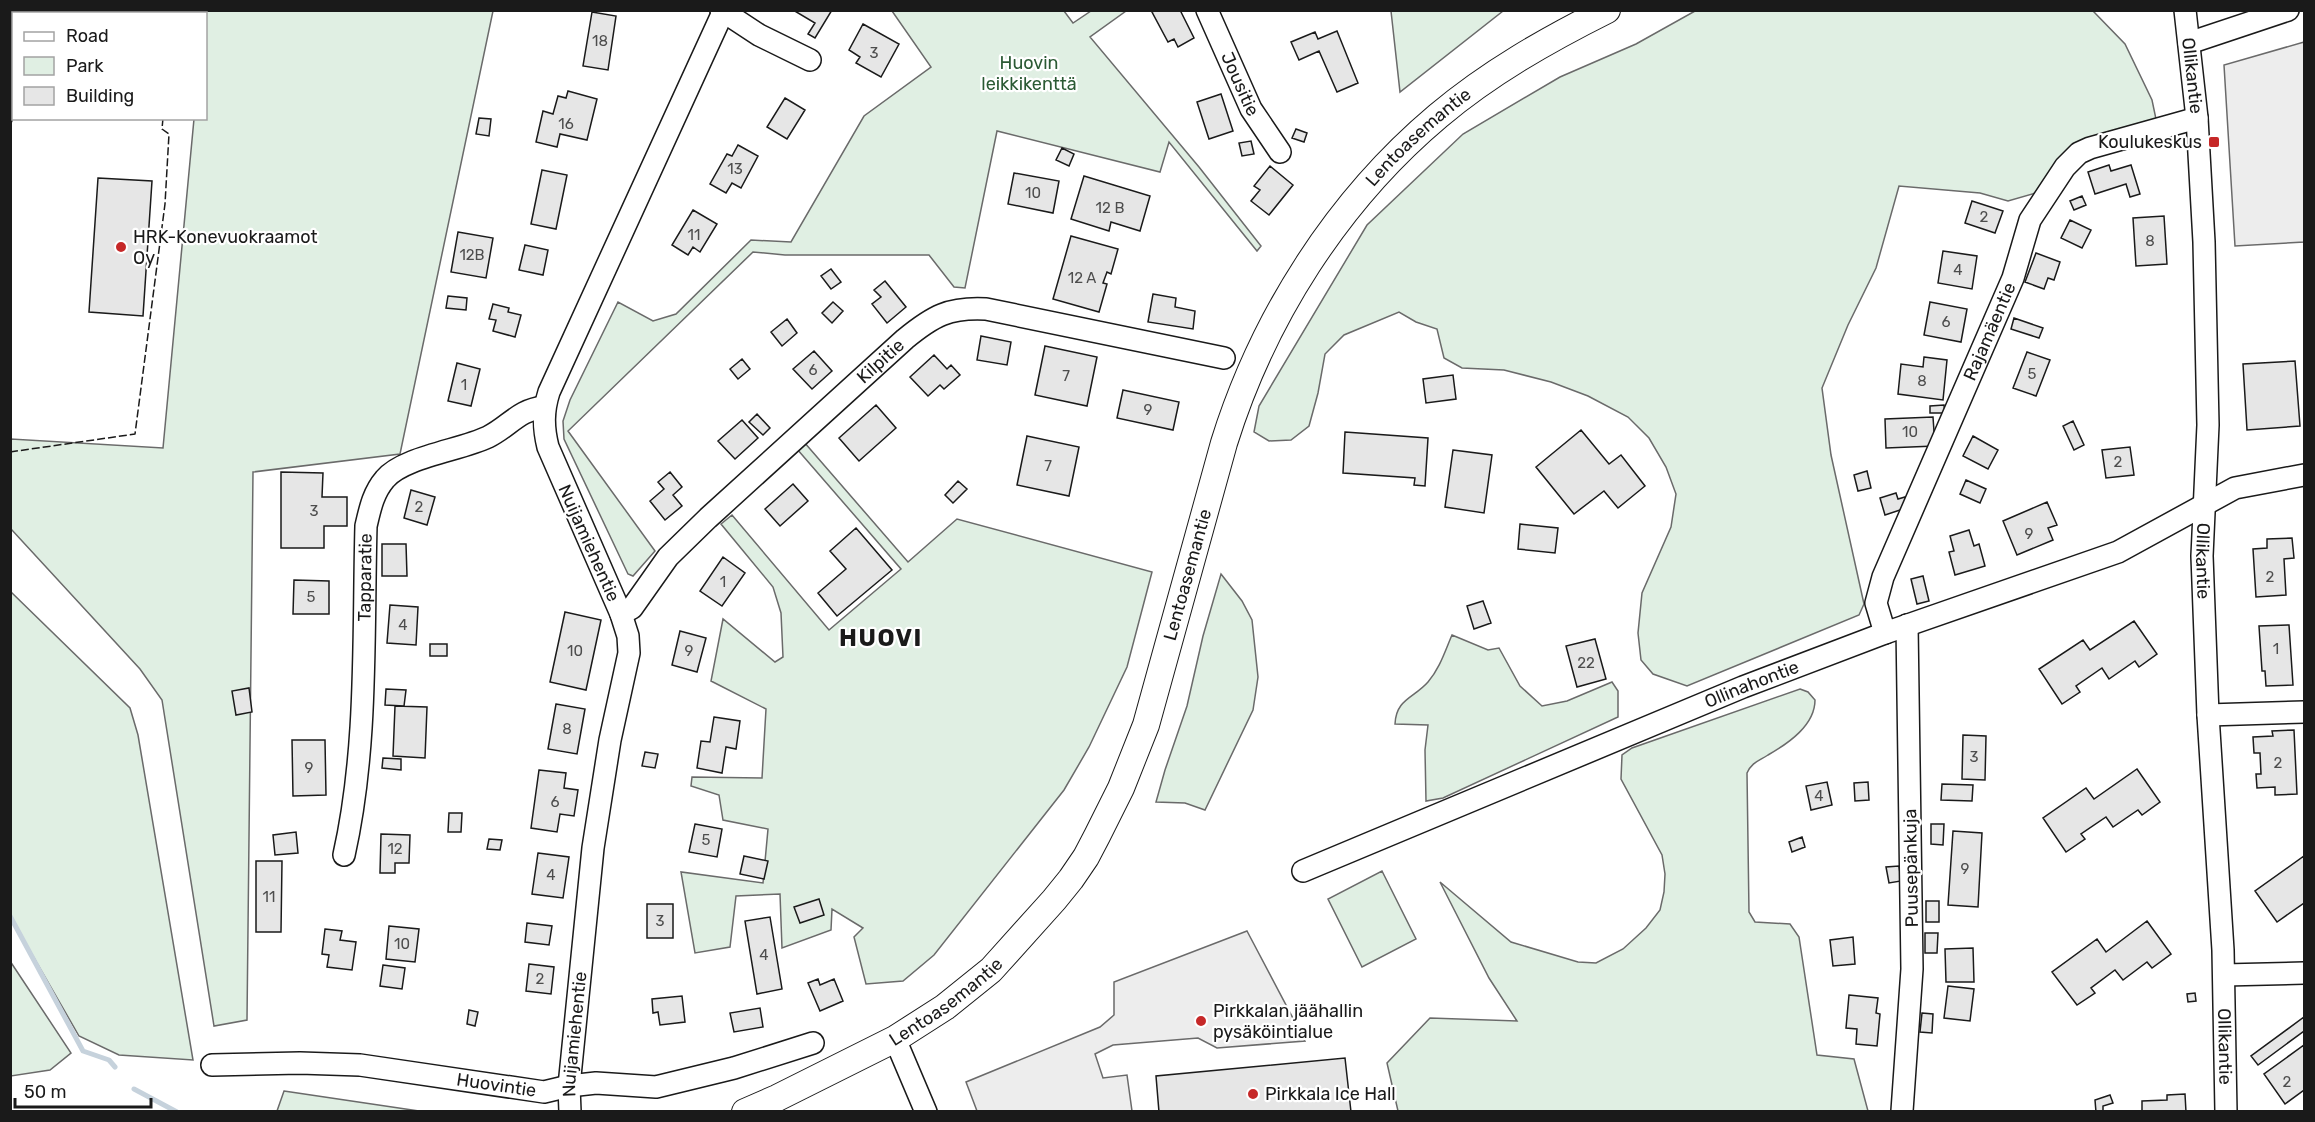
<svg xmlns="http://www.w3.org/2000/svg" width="2315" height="1122" viewBox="0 0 2315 1122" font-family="Rubik,sans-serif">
<rect width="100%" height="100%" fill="#fff"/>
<path fill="#e0efe3" stroke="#6a6a6a" stroke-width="1.5" d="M204,11h289l-93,443 -147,18 -6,548 -33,6 -52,-326 -22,-31 -129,-140v-90l152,9 31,-329 12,-1z
M892,11h172l9,12 18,-12h35l-36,26 109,130 62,79 -4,5 -88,-109 -9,30 -163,-41 -32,157 -11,-1 -25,-32h-144l-32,-3 -185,179 87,120 -22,25 -5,-2 -64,-135 -1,-18 7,-21 48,-98 35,19 23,-7 75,-74 40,2 73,-126 67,-49z
M1391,11v-1l112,1 -103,81z
M1695,11h398l32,33 27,56 4,19 -28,11 -89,62 -31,9 -28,-8 -81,-7 -23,82 -28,57 -26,63 9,67 33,149 -5,11 -172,71 -34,-12 -12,-14 -3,-27 4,-40 29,-66 5,-33 -10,-27 -17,-29 -21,-21 -40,-21 -37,-14 -47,-12 -42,-2 -18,-10 -7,-29 -21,-7 -17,-10 -55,23 -19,19 -7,39 -9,33 -18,14 -22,1 -15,-9 5,-26 108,-181 96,-91 97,-57 76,-33z
M804,442l104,120 49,-43 195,53 -25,95 -38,80 -25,43 -130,165 -31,26 -37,3 -12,-47 9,-9 -31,-19 -1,21 -49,18 -2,-54 -44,2 -6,51 -35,6 -14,-81 82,11 5,-54 -45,-9 -4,-25 -28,-9 1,-9 70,1 4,-69 -55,-28 12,-62 52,43 8,-5 -2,-44 -8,-26 -52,-63 11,-9 97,115 72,-61 -104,-120z
M1221,574l21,27 10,19 6,57 -5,33 -48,100 -20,-7 -29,-1 9,-32 22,-64 16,-70z
M10,591l120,117 8,27 55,325 -74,-5 -40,-19 -68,-118z
M1452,635l36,15 11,-2 21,38 22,20 25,-5 45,-19 6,9v26l-175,81 -17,3 -1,-51 3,-25 -33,-1c1,-25 19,-26 33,-42 12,-14 17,-31 24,-47z
M1800,689l8,3 7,8c0,25 -26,43 -47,55 -9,6 -16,7 -21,18l2,139 6,10 35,2 9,13 18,118 37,4 14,52h-470l-11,-48 43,-45 87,3 -28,-43 -49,-96 71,60 67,20 18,1 27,-14 23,-21 14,-18 4,-18 1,-18 -3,-19 -41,-76 1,-24 10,-7z
M1382,871l34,68 -54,28 -34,-68z
M10,961l61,92 -21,17 -39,6z
M284,1091l135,20h-142z"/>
<path fill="#ededed" stroke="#6a6a6a" stroke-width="1.5" d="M2304,42v200l-69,4 -11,-181z
M1247,931l58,110 -88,7 -19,-10 -85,7 -18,9 8,24 24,-3 5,36h-155l-11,-29 134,-55 14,-12v-33z"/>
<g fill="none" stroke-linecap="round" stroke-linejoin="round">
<path stroke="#c6d2dc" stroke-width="5" d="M10,916l73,135 26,9 6,7
M134,1089l43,23"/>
</g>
<path fill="#e6e6e6" stroke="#1a1a1a" stroke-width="1.5" d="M793,10h39l-17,28 -7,-4 7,-11z
M1156,10h24l14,28 -16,9 -4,-8 -6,3 -16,-30z
M592,12l24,4 -8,54 -25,-4z
M863,24l36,20 -18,33 -25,-14 4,-6 -11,-7z
M1337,31l21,52 -21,9 -18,-41 -20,9 -8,-18 24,-10 3,7z
M568,91l29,8 -10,41 -27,-6 -3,13 -21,-5 7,-31 10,3 5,-18 8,2z
M1221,94l12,37 -24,8 -12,-37z
M785,98l20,12 -18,29 -20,-12z
M479,118l12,1 -2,17 -13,-2z
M1296,129l11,4 -3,9 -12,-4z
M1251,141l3,13 -12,2 -3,-13z
M738,145l20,11 -17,32 -9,-5 -6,10 -16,-9 17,-30 5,2z
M1062,148l12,6 -5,12 -13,-6z
M2109,165l2,6 20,-6 9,29 -10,3 -4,-13 -31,10 -7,-22z
M1270,166l23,19 -24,30 -18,-14 9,-11 -6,-4z
M542,170l25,5 -11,54 -25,-5z
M1014,173l45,8 -6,32 -45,-9z
M1084,176l66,20 -10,35 -29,-9 -2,9 -38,-12z
M98,178l54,3 -9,135 -54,-4z
M2082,196l4,9 -12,5 -4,-9z
M1972,201l31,10 -8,22 -30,-10z
M693,210l24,14 -17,28 -7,-5 -5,8 -16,-10z
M2164,216l3,48 -31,2 -3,-48z
M2070,220l21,10 -9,18 -21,-10z
M458,232l35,6 -7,40 -35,-6z
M1071,236l47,13 -7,25 -4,-2 -4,11 4,1 -8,28 -46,-13z
M525,245l23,5 -5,25 -24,-5z
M1943,251l34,5 -5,33 -34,-6z
M2036,253l24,9 -6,18 -6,-2 -4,11 -19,-7z
M831,269l10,13 -10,7 -10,-13z
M885,281l21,26 -19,16 -15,-19 9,-7 -7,-7z
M1153,294l23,4 -1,9 20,4 -2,18 -45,-7z
M448,296l19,2 -1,12 -20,-2z
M833,302l10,9 -11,12 -10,-10z
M1930,302l37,7 -6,33 -37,-7z
M493,304l16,4 -1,4 13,3 -6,22 -22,-6 3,-11 -7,-1z
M2014,318l29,10 -4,10 -28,-9z
M787,319l10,14 -15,13 -11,-14z
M981,336l30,6 -4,23 -30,-5z
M1045,346l52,11 -10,49 -52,-11z
M814,351l18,20 -20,18 -19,-20z
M2027,352l23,8 -14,36 -23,-8z
M934,355l13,14 4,-4 9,10 -16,14 -4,-4 -12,11 -18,-19z
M1924,357l23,3 -4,40 -45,-6 3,-30 22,3z
M742,359l8,10 -12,10 -8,-10z
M2295,361l5,65 -53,4 -4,-66z
M457,363l23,6 -9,37 -23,-5z
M1453,375l3,24 -30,4 -3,-24z
M1123,390l56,12 -6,28 -56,-12z
M876,405l20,23 -37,33 -20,-23z
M1944,405l1,8h-15v-7z
M757,414l13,14 -7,7 -14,-13z
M1933,417l2,29 -49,2 -1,-29z
M742,420l16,18 -23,21 -17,-18z
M2073,421l11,24 -10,5 -11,-24z
M1581,430l28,34 12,-9 24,31 -27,22 -14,-17 -30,23 -38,-47z
M1345,432l83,6 -3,48 -11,-1 1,-7 -72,-5z
M1027,436l52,11 -10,49 -52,-11z
M1973,436l25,14 -10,19 -25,-13z
M2130,447l4,28 -28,3 -4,-28z
M1453,450l39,5 -8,58 -39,-6z
M1867,471l4,17 -13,3 -4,-16z
M281,472l42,1 -1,24h25v29h-23v22h-43z
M670,472l12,15 -9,8 9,11 -17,14 -15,-19 14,-12 -6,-7z
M1966,480l20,9 -6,14 -20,-9z
M958,481l9,8 -14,14 -8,-8z
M793,484l15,17 -28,25 -15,-17z
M411,490l24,7 -8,28 -23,-7z
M1896,493l2,6 7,-2 4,10 -24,8 -5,-17z
M2047,502l10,23 -9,3 5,12 -36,15 -14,-34z
M1520,524l38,4 -3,25 -37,-4z
M856,528l36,42 -55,46 -19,-23 28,-24 -16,-18z
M1969,530l5,16 5,-2 6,22 -30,9 -6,-23 5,-1 -4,-15z
M2292,538l2,20 -10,1 2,36 -30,2 -3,-48 14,-1v-9z
M382,544h24l1,32h-25z
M723,557l22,16 -23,33 -22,-15z
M1923,576l6,25 -12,3 -6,-25z
M294,580l35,1v33h-36z
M1483,601l8,22 -17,6 -7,-23z
M390,605l28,2 -2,38 -29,-2z
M565,612l36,8 -15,70 -36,-8z
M2134,621l23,33 -18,13 -4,-6 -26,18 -7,-11 -26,18 4,6 -18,12 -23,-35 44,-29 7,10z
M2289,625l4,60 -27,1 -1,-15h-3l-3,-45z
M680,631l26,7 -9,34 -25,-7z
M1595,639l11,40 -29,8 -11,-41z
M430,644h17v12h-17z
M249,688l3,24 -16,3 -4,-24z
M386,689l20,1 -2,16 -19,-1z
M556,704l29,5 -8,45 -29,-5z
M395,706l32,1 -2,51 -32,-2z
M714,717l26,4 -4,28 -10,-2 -4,26 -25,-5 4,-27 9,1z
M2294,730l3,64 -22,1v-8l-18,1 -1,-14h5l-1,-21h-6l-1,-16 20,-1 -1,-5z
M1963,735l23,1 -1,44 -23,-1z
M292,740h33l1,55 -33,1z
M645,752l13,2 -3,14 -13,-2z
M383,758l18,1v11l-19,-2z
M2137,769l23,33 -18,13 -4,-5 -25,17 -7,-10 -25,17 4,5 -19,13 -23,-34 43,-30 8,11z
M539,770l27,3 -2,15 14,2 -4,26 -14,-2 -3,18 -26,-4z
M1827,782l5,23 -21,5 -5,-24z
M1868,782l1,18 -14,1 -1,-18z
M1942,784l31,1 -1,16 -31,-1z
M449,813h13l-1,19h-13z
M695,824l27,5 -5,28 -28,-5z
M1931,824h13l-1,21 -12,-1z
M1953,831l29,2 -4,74 -30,-2z
M296,832l2,21 -23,2 -2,-20z
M381,834l29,1 -1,28h-14v10h-15z
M1802,837l3,10 -13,5 -3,-10z
M489,839l13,1 -2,10 -13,-1z
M538,853l31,4 -6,41 -31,-4z
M744,856l24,5 -4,18 -24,-5z
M2304,856v47l-27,19 -22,-31z
M256,861h26l-1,71h-25z
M1899,866l2,15 -12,2 -3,-16z
M819,899l5,16 -24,8 -6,-16z
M1926,901h13v21h-13z
M647,904h26v34h-26z
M770,917l12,72 -25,5 -12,-73z
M2147,921l24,33 -19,14 -5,-6 -24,18 -8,-10 -24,18 4,5 -18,12 -25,-33 45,-33 9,13z
M527,923l25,3 -3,19 -24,-3z
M389,926l30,3 -4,33 -29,-3z
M325,929l17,2 -2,9 16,2 -4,28 -25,-3 2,-12 -7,-1z
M1925,933h13l-1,20h-12z
M1853,937l2,27 -22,2 -3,-26z
M1973,948l1,34h-28l-1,-33z
M529,964l25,3 -3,27 -25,-3z
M383,965l22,3 -3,21 -22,-3z
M818,979l2,6 14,-6 9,22 -23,10 -12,-28z
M1948,986l26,3 -4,32 -26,-3z
M2195,993l1,8 -8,1 -1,-8z
M1849,995l29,3 -2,15 4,1 -3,32 -21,-2 1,-15 -11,-1z
M682,996l3,26 -25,3 -2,-13 -5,1 -1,-14z
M760,1008l3,19 -29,5 -4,-19z
M469,1010l9,2 -3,14 -8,-2z
M1922,1013l11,1 -1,19 -12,-1z
M2304,1017v14l-46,34 -7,-9z
M2304,1045v45l-19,14 -21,-30z
M1345,1058l6,54h-192l-3,-36z
M2185,1094l1,18h-44v-11l25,-1v-5z
M2110,1095l3,8 -10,3v6h-7l-1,-12z"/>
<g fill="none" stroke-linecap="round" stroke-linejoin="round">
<defs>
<g id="minor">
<path d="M721,10l38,25 51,25"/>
<path id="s1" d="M1207,10l44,99 29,43"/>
<path id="s2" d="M2185,10l12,108 7,124 4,183 -6,131 6,159 15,235 3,162"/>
<path d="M2189,43l99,-33"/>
<path id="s3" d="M621,614l11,-6 36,-51 40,-39 197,-179c28,-23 44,-32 81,-30l238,49"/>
<path id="s4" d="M1885,633l-9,-30 7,-26 130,-299 17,-58 35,-53 14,-14 11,-5 107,-30"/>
<path d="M2208,715l96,-3"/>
<path id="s5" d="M344,855c24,-107 19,-220 22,-329 4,-17 7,-33 19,-47 18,-22 76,-29 103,-42 22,-11 30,-27 56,-30"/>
<path id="s6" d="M1303,871l440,-184 142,-54 233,-81 117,-64 69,-13"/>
<path d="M2224,975l80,-2"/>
<path d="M895,1039l31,73"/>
<path id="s7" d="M212,1065l88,-2 60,2 184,27 25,-6 27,-3 60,4 78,-19 79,-25"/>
<path d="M1902,1111l10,-142 -5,-344"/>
<path id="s8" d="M570,1112l-1,-26 24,-238 17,-108 19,-87 -1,-17 -7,-22 -73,-167c-5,-20 -5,-36 1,-55l175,-382"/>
</g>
<g id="major">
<path id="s9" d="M745,1112l32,-14 118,-59 50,-32 46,-37 63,-70 17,-21 15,-22 11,-21 24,-48 25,-63 78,-282c39,-125 113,-242 214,-327 51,-43 109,-76 169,-106"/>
</g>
</defs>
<use href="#minor" stroke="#1a1a1a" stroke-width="24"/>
<use href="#major" stroke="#1a1a1a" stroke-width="28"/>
<use href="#minor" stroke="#fff" stroke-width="21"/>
<use href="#major" stroke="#fff" stroke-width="26"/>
<path stroke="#1a1a1a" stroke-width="1.5" stroke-dasharray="8 3" stroke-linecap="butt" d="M2227,10h6
M23,14l1,-4
M171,14l1,-4
M10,133l4,-27
M10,452l125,-18 30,-230 4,-70 -7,-5 1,-11"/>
</g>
<g fill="#c62828" stroke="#fff" stroke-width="2">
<rect x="2208" y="136" width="12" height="12" rx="3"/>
<circle cx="121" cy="247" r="6"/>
<circle cx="1201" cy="1021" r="6"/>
<circle cx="1253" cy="1094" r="6"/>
</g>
<g text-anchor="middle" stroke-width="4.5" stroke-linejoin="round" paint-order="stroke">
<g font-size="15" fill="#4d4d4d">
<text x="600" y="46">18</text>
<text x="874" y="58">3</text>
<text x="566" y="129">16</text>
<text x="735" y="174">13</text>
<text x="1033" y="198">10</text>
<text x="1110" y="213">12 B</text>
<text x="1984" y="222">2</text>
<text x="694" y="240">11</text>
<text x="2150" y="246">8</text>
<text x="472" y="260">12B</text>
<text x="1958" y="275">4</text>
<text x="1082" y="283">12 A</text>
<text x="1946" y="327">6</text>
<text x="813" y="375">6</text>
<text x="2032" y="379">5</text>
<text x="1066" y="381">7</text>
<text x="1922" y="386">8</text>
<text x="464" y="390">1</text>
<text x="1148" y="415">9</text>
<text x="1910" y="437">10</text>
<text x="2118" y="467">2</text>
<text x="1048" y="471">7</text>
<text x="419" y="512">2</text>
<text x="314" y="516">3</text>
<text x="2029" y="539">9</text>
<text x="2270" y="582">2</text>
<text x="723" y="587">1</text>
<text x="311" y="602">5</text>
<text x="403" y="630">4</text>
<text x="2276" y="654">1</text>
<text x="575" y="656">10</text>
<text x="689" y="656">9</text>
<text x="1586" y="668">22</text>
<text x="567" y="734">8</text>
<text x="1974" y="762">3</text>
<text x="2278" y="768">2</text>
<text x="309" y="773">9</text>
<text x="1819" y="801">4</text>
<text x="555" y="807">6</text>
<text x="706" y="845">5</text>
<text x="395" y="854">12</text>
<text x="1965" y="874">9</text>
<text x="551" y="880">4</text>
<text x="269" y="902">11</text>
<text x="660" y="926">3</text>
<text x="402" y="949">10</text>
<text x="764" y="960">4</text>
<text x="540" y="984">2</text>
<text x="2287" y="1087">2</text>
</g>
<g font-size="18" fill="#2b5a34" stroke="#fff">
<text x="1029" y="69">Huovin<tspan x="1029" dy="21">leikkikenttä</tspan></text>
</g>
<g font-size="18" fill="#1a1a1a" stroke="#fff">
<text dy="6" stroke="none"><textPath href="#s2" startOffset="66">Ollikantie</textPath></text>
<text dy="6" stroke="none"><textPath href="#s1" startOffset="81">Jousitie</textPath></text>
<text dy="6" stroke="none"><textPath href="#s9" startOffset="1238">Lentoasemantie</textPath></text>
<text dy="6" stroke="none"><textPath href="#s4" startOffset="326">Rajamäentie</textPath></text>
<text dy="6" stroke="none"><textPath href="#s3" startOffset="364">Kilpitie</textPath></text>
<text transform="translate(589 543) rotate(66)" y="6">Nuijamiehentie</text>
<text dy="6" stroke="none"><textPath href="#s2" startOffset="552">Ollikantie</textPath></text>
<text dy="6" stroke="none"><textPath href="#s9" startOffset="734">Lentoasemantie</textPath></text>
<text dy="6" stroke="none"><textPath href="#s5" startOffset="279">Tapparatie</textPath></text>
<text dy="6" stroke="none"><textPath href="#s6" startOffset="486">Ollinahontie</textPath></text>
<text transform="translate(1911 868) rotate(-91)" y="6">Puusepänkuja</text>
<text dy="6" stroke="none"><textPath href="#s9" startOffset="230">Lentoasemantie</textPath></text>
<text dy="6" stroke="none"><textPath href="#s8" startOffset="78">Nuijamiehentie</textPath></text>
<text dy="6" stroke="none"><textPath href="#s2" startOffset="1038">Ollikantie</textPath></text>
<text dy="6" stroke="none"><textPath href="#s7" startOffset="286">Huovintie</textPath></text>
</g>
<g font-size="18" fill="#1a1a1a" stroke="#fff" text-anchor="start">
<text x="2202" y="148" text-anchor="end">Koulukeskus</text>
<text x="133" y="243">HRK-Konevuokraamot<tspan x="133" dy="21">Oy</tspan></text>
<text x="1213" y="1017">Pirkkalan jäähallin<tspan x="1213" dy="21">pysäköintialue</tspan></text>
<text x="1265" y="1100">Pirkkala Ice Hall</text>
</g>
<g font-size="24" font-weight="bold" letter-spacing="1.5" fill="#1a1a1a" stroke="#fff">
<text x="881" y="646">HUOVI</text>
</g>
</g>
<rect width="2315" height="1122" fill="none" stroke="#1a1a1a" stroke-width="24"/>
<rect x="12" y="12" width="195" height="108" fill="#ffffff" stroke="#a3a3a3" stroke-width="1.5"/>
<rect x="24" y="32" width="30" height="9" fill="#ffffff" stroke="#a3a3a3" stroke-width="1.5"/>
<text x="66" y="42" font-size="18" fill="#1a1a1a">Road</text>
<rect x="24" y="57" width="30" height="18" fill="#e0efe3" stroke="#a3a3a3" stroke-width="1.5"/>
<text x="66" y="72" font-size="18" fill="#1a1a1a">Park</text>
<rect x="24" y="87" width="30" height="18" fill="#e6e6e6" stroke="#a3a3a3" stroke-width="1.5"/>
<text x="66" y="102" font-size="18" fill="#1a1a1a">Building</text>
<path d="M15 1098v9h136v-9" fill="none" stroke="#1a1a1a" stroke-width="3"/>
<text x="24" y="1098" font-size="18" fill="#1a1a1a" stroke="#ffffff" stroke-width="4.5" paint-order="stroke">50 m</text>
</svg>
